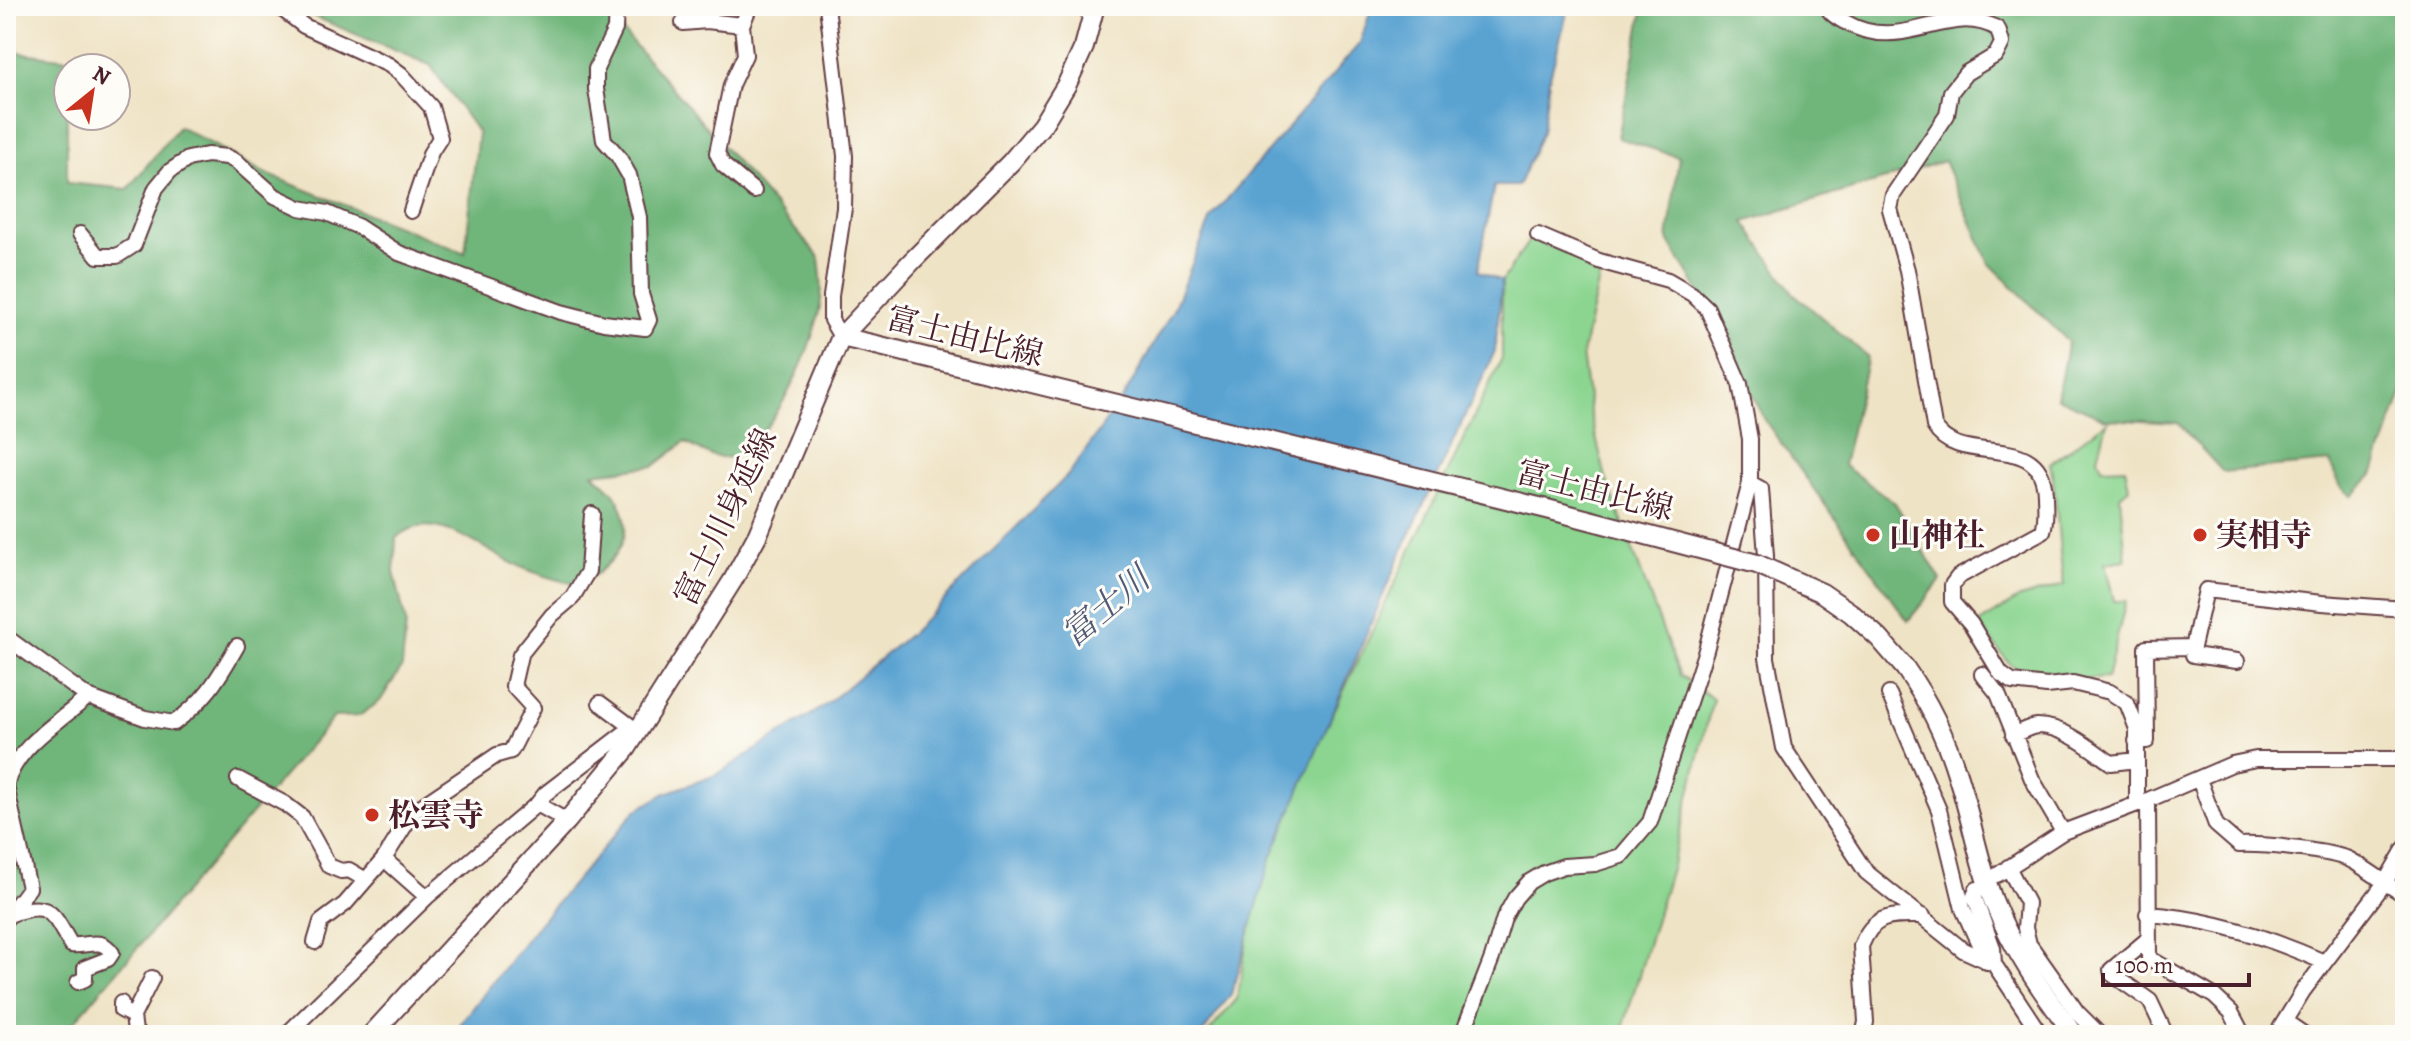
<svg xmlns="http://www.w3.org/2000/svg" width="2411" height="1041" viewBox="0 0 2411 1041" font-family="Alegreya,'Noto Serif JP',serif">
<rect width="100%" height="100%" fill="#fdfcf7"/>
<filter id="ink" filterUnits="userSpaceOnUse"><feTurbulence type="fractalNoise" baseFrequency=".0125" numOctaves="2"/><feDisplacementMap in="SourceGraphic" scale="16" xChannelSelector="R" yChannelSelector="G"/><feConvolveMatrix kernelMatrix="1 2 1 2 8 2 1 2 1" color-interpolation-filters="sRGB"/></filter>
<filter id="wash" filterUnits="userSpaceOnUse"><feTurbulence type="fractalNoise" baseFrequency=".006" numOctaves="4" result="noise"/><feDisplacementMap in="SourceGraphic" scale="32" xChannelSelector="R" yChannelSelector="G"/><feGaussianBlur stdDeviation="1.8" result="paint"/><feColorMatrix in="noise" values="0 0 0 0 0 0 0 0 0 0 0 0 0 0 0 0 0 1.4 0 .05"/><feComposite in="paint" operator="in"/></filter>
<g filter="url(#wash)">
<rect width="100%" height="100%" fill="#efe3c5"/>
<path fill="#8bd590" stroke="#6a7a5e" stroke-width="2" d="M1530,239l72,27 -20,88 8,59 16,65 73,196 34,25 -41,166 -51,170h-415l31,-36 22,-130 243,-511v-77z
M2107,422l-9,36 4,10 23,-1 4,21 -9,8 6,64 -21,3 9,38h12l-19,77 -66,4 -31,-18 -32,-40 42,-26 44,-13c-7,-41 -5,-81 -14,-122z"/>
<path fill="#70b67a" stroke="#5d6a52" stroke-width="2" d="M302,6h299l218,251c1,13 4,29 2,43 -4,40 -49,145 -90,157 -16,4 -32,-8 -46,-15l-31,24 -61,7c6,7 17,14 22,22 26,39 -1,71 -36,90 -23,-5 -43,-11 -65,-21 -34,-16 -83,-58 -118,-26l-2,34 12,51 -4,44 -22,34 -21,15 -25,1 -271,318h-57v-984l61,8v124l61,6 51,-63 85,47 201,80 13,-120 -48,-68 -127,-53z
M1644,6h761v379l-32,90 -21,21 -11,-9 -11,-25 -107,10 -45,-49 -72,-4 -49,-21 11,-57 -79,-78 -45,-102 -200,61 49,71 75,64 -25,108 52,38 46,77 -33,41 -142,-199 -58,-116 -40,-66 11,-83 -61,-19z"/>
<path fill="#5aa3d1" stroke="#52617e" stroke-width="2" d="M1372,6h197l-20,74 -7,52 -24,54h-24l-16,85 24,10 -7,70 -97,209 -127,298 -40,136 -30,41h-749l83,-107 100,-117 31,-18 50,-18 107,-68 89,-75 156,-157 57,-80 48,-85 38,-92 149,-175z"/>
</g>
<g filter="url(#ink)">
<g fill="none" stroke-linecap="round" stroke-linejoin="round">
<defs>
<path id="minor" d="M278,6l26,20 85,39 12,9 30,33 9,31 -9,14 -20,59
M750,6l-8,19 3,30 -14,30 -14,68 6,12 31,26
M827,6l18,150 -1,52 -13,88v24l10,17
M1827,6c3,8 11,12 18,16 58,34 103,-22 153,7l4,14 -6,12 -30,18 -15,19 -4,23 -54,80 -3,14 17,61 27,156c25,44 108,1 111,68 0,12 2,24 -2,37l-85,46 -6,8v17l19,22 30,50 11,8 35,4 26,-3 37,9 17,11 10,26v74
M683,23l24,-2 35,4
M80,234l18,22h19l17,-11 22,-57 14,-17 18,-12 19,-4 20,2 10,5 38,34 25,12 27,5 32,14 40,26 162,59 43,11 41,5 4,-8 -8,-26 -2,-77 -10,-42 -11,-19 -14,-16 -8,-51v-20l19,-40 1,-23
M1750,483l11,6 5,67 1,102 17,90 82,124 97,78 31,14
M6,637l82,60 57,21 29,5c33,-24 43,-43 63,-77
M2193,647v8l44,6
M1982,674l16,20 34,85 31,53
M1889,694l50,116 24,99 24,53
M2013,735c7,-3 16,-8 24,-9 27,0 53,22 74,37l26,-3
M2136,741h11l-1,-93 47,-1 13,-57 116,13 83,6
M238,779l47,25 17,13 27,49 12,5 8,-1 17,10
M2199,779l17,46 23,20c26,-1 82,5 107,13 14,5 42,28 59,37
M2148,800l1,158 65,38 17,16 12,23
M537,804l8,-10 87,-67 -32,-24
M2008,867l19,36 -2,25 4,16 48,68 23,23
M1997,875l66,-43 85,-32 84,-36 24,-5h149
M1977,889l-3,7 19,52 1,16 47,71
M427,897l-43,-38 30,-48 83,-56 14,-4 22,-43 -20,-22 7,-31 32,-40 20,-17 16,-27 4,-57
M2147,914c62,4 121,23 177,48
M9,915c41,-15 42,-4 62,30 16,2 30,-9 41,8l-4,6 -23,9v11l-7,3
M6,919l23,-31 -23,-102c9,-39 53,-64 82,-89
M2148,939l-37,31 1,4 38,27 16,34
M315,942l6,-20 24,-18 39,-45
M121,1003v7l12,6 2,16 4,3
M133,1016l19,-38
M2286,1022l19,13
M286,1035l141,-138 110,-93 30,17
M1462,1035l30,-77 12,-40 11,-20 14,-16 15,-9 20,-7 31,-2 26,-8 29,-34 56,-172 44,-167v-44l-10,-55 -33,-76 -15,-14 -24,-14 -69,-19 -61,-26
M1863,1035l3,-13 -5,-76c13,-33 30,-30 62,-30
M2276,1035l27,-44 81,-107 21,-36"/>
<path id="major" d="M841,337l35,8
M1905,668c24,34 41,69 53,109 13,40 20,83 35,123 20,51 49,92 82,135
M371,1035l196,-214 60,-73 106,-168 25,-46 83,-197 71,-76 99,-99 31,-37 25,-41 17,-37 11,-41"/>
</defs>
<use href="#minor" stroke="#633c42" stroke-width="18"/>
<use href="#major" stroke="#633c42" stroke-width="22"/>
<use href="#minor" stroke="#fff" stroke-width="14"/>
<use href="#major" stroke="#fff" stroke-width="18"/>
<defs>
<path id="major-bridge" d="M876,345l671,164 210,55 65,29 29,20 28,25 26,30"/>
</defs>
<use href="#major-bridge" stroke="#633c42" stroke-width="22" stroke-linecap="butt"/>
<use href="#major-bridge" stroke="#fff" stroke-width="18"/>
</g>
</g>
<g fill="#c8321e" stroke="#fdfcf7" stroke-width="3">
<circle cx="1873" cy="535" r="8"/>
<circle cx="2200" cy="535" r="8"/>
<circle cx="372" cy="815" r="8"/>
</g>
<g text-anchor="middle" stroke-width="6" stroke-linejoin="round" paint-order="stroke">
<g font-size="32" fill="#4a1f2b" stroke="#fdfcf7">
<text transform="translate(965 336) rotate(14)" y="11">富士由比線</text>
<text transform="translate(1595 490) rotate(14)" y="11">富士由比線</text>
<text transform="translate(725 517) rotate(-64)" y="11">富士川身延線</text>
</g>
<g font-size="32" font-weight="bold" fill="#4a1f2b" stroke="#fdfcf7" text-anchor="start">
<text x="1889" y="546">山神社</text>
<text x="2216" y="546">実相寺</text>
<text x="388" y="826">松雲寺</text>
</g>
<g font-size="34" font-style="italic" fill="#515a76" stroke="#fdfcf7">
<text transform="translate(1105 606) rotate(-40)" y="12">富士川</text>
</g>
</g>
<rect width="2411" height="1041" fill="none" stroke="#fdfcf7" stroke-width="32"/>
<g transform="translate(92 92) rotate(30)"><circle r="38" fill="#fdfcf7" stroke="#b5a4a5" stroke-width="2"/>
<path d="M0-6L14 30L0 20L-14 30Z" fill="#c8321e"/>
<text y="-12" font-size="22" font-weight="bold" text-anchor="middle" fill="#4a1f2b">N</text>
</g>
<path d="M2103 973v12h146v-12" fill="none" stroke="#4a1f2b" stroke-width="4"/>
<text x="2115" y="973" font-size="24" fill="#4a1f2b" stroke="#fdfcf7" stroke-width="6" paint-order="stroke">100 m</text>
</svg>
